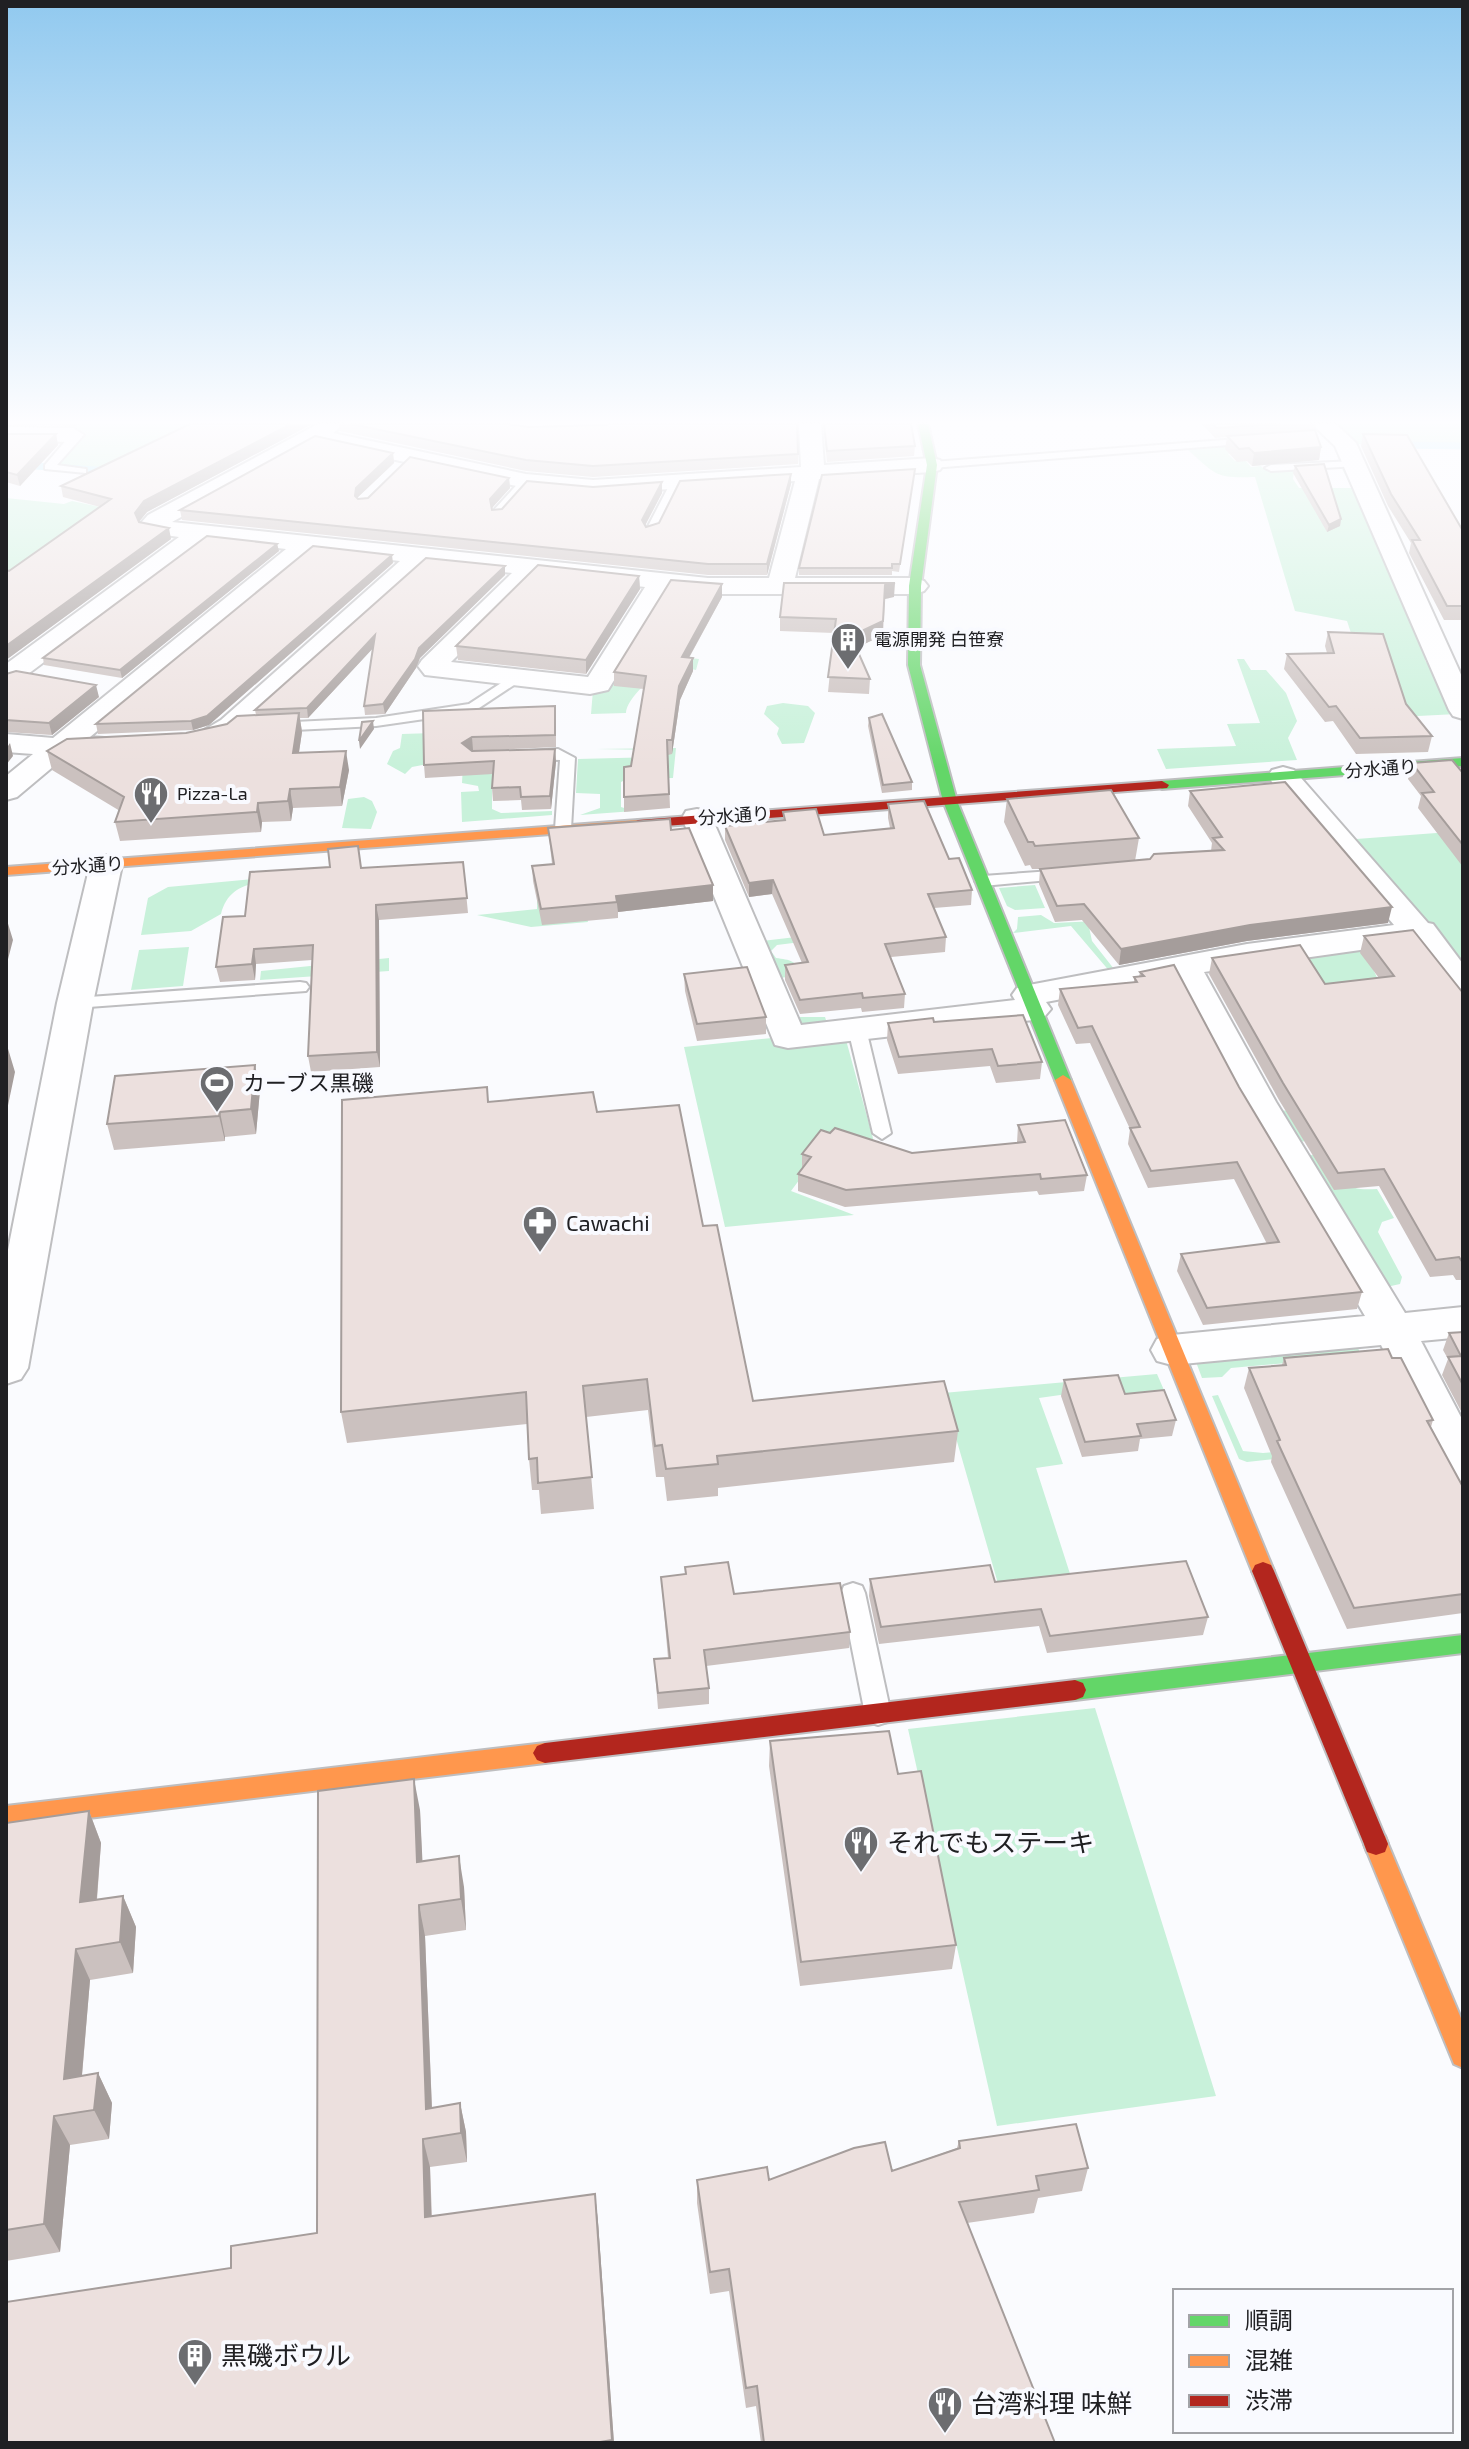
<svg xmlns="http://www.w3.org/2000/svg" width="1469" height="2449" viewBox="0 0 1469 2449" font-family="'Exo 2','Noto Sans JP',sans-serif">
<rect width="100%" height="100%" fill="#fafbfe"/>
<path fill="#c8f1da" d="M65,424h177l-108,48 -79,-6 31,-33 -29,-2z
M1330,424h133v21l-107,-1z
M1281,441l-53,13 7,7h11l5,6 10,-1 4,4 29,1 -1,8 6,9h53l-10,-19 8,-1 88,192h-13l32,54 -78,4 -32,-97 -52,-10 -40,-134c-40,1 -38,-1 -68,-28z
M6,498l58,6 8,-3 33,7 -99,71z
M656,654l43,5 -3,11c-7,-1 -19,-4 -26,-2 -15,4 -44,31 -44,45l-35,1 2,-24 30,-29z
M1237,659h7l7,11h15l20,23 11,28 -9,17 9,22 -131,9 -9,-20 79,-3 -9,-22 33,-1z
M783,703l25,3 7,7 -11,30 -22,1 -5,-10 2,-6 -15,-14 3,-8z
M433,733v30l-21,4 -7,7 -18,-10 6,-13 7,-3 2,-14z
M676,748l-3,30 -46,1 -6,3v25l13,4 -54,4 20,-7v-14l-24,-1 2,-34 79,-2 -1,-7 -60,-1z
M463,763l44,15 -15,4v27l9,4 51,-2v4l-90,7 -1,-30 18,-1 -1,-5 -16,-3z
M364,797l8,4 5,11 -6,17 -29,-1 6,-29z
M1463,831v140l-120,-131z
M327,872c-36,18 -94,-6 -106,42l-30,17 -50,4 7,-37 20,-11z
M1035,885l10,23 -30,2 -8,-4 -8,-18z
M579,890l9,32 -57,5 -54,-12 60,-6v-15z
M1041,915l13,8 43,-2 -8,6 3,14 22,28 -3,4 -40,-47 -58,7 4,-4 1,-12z
M830,933l27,2 -80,10 -6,6 5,7c14,2 21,2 25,17l-21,3 14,34 5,5h26l2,6 -35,6 -31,-88z
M1413,937l-46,19 14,30 -39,34 -43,-66z
M189,947l-6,39 -52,4 8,-40z
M389,958v13l-129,9 1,-9z
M772,1038l4,7 70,-5 28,102 -48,2 -35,47 63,24 -129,12 -41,-180z
M1296,1110l23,24 12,4 56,-5 9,18c-8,1 -18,3 -26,4 -14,0 -25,-9 -37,2 14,27 12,34 44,32l17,29 -12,4 -4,10 24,45 -2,7 -18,4 -79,-132 27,-3 -8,-13 -27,2 -19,-31z
M1358,1348l6,14 -35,91 -82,9 -8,-3 -27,-63 6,-1 25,56 20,2 64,-5 -40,-85 -56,5 -9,9 -20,1 -6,-16z
M1157,1374l10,23 -40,4 -17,-13 -71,10 24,66 -27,4 36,112 -73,7 -56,-194z
M1095,1708l121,388 -219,30 -89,-397z"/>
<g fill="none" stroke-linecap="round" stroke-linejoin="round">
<path stroke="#b0e8fa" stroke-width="7" d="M1398,445l65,1
M6,464l104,7"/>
<defs>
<path id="lane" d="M73,432l9,5 -25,28 29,4v4l-41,-4v-4z
M1251,438l6,3 -2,2 -323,25 -6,-3 6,-3z
M1354,461l4,1v4l-87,5 -6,-3 6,-3z
M522,479l10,2 -31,36h-8v-6z
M672,480l10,2 -25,50 -10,3 -2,-3z
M515,674l7,4 -2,3 -47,31 -97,14 -102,5 -7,-4 7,-4 102,-5 93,-14z
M558,749l17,9 -4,71 -8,5 -8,-5 5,-69 -31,-1 -7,-4 7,-4z
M1066,870l8,5 -2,3 -89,8 -8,-5 8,-5z
M300,982l6,1 3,4 -3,4 -231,17 -9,-5 9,-5z
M857,1024l9,5 25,104 -9,6 -9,-6 -25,-104z
M853,1583l9,3 3,7 26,121 -4,8 -9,3 -9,-3 -4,-8 -24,-121 3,-7z"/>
<path id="street" d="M318,424h27l-12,9 193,41 67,6 208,-13 -2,-43h22l3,41 108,-7 8,2 3,5 -3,5 -8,2 -113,7 -24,99h120l9,3 4,5 -4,5 -9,3h-207l-38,-4 -62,100 -18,4 -165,-19 -7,-9 4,-6 90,-87 -86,-9 -185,168c-17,11 -34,21 -55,16l-5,-6 5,-6 13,-3 22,-13 179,-159 -87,-10 -223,186 28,2 5,6 -5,6 -51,4 -50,42 -11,3v-24l27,-22 -27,-2v-18l47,4 233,-189 -79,-9 -191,143 -10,2v-21l173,-127 -35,-5 -4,-8 8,-9zM316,443l210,45 67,6 202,-13 -26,97h-61l-536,-56zM538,575l107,12 -57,90 -137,-15z
M1312,424h24l20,19 107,236v40l-10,-3 -4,-6 -114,-264z
M6,427l67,1 11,7 -11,7 -67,-1z
M1283,767l11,3 134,153 5,1 30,40v32l-12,-3 -41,-50 -206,29 72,130 129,211 58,-6v30l-42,4 42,80v61l-16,-5 -66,-132 -209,20 -15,-4 -6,-11 6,-11 15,-4 193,-19 -127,-214 -65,-124 -127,24 5,7 -6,7 -12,4 -245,28 -13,-3 -93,-227 4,-7 11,-2 11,2 4,7 89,207 214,-25 -3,-5 5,-7 12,-3 218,-41 147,-19 -122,-143 -4,-6 4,-6z
M106,855l11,3 5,7 -29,138 -65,365 -7,11 -15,5v-124l51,-257 33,-138 5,-7z"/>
<path id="fast" d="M918,424h10l9,41 -16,121 -1,79 37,136 114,279 -8,5 -8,-5 -112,-279 -35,-136 1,-79 18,-121z
M1463,758v8l-301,23 -7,-4 7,-4z
M1463,1635v18l-388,47 -8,-3 -3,-7 3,-7 8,-3z"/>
<path id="slow" d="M638,820l7,4 -2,3 -637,48v-8z
M1063,1075l8,5 203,491 -3,6 -8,3 -8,-3 -3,-6 -197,-491z
M545,1743l8,3 4,7 -4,7 -8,3 -539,65v-22z
M1376,1833l9,3 3,8 75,179v45l-9,-4 -90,-220 3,-8z"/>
<path id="jam" d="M1162,781l7,4 -2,3 -529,40 -7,-4 7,-4z
M1263,1562l8,3 3,6 114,273 -3,8 -9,3 -9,-3 -3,-8 -112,-273 3,-6z
M1075,1680l8,3 3,7 -3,7 -8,3 -530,63 -8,-3 -4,-7 4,-7 8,-3z"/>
</defs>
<use href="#lane" stroke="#bebec0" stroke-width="4"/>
<use href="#street" stroke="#bebec0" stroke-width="4"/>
<use href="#fast" stroke="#bebec0" stroke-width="4"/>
<use href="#slow" stroke="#bebec0" stroke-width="4"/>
<use href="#jam" stroke="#bebec0" stroke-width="4"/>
<use href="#lane" fill="#fefeff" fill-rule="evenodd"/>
<use href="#street" fill="#fefeff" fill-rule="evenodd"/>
<use href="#fast" fill="#63d668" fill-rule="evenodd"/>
<use href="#slow" fill="#ff974d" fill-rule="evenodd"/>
<use href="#jam" fill="#b3261e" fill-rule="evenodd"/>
</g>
<path fill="#cbc1bf" d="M6,424h73l-3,2z
M171,424h141l-165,88 -8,10 32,17 -165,121v-90l3,1 91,-64 -37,-10 -2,-11 127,-61z
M339,424h169l20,3 270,27v10l-205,13 -67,-6 -186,-40z
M823,424h88l4,22 -1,10 -87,6z
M1202,424h114l-1,6 6,17 -2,13 -67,6 -5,-5 -10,1 -12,-13 2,-12 -12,1z
M6,434h50l2,11 -38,41 -14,-4z
M1363,434l100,97v89h-19l-35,-67 2,-10 -23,-37 -27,-60z
M393,453l1,10 -37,35 1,1 151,-21 1,10 -18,20v2l10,-1 91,-22 69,-5v11l-17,33 1,1 145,-43 -24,91h-59l-526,-55 -2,-10z
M1295,466l46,53 -1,7 -13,6 -34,-59z
M915,469l-16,103 -7,-1v4h-93v-7z
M277,544l2,7 -157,127 -78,-13 -1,-7z
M393,563l-184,162 -16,5 -95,4 -2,-10z
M505,566v9l-85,83 -4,10 -31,46 -20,1 -1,-9 9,-58 -65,70h-8l2,14 -3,20 50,18 -7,36 -49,2 -2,13 -29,1 -1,10 -141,9 -5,-19 5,-11 -68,-41 -5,-19 139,-18 41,-9 29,-9 -1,-5z
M639,576l1,13 -54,85 -128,-14 -2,-14z
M722,597l-33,61 4,13 -13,29 -8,54 -4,1 2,53 -46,4v-45l7,-1 13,-77 -30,-3v-14z
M894,597l-9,2 -2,36 -27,13 14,31 -1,15 -41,-2 6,-59 -54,-2v-14z
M1328,632l78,72 26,32 -4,16 -72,2 -23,-33 -8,1 -41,-53 3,-15 40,-1 -2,-7z
M6,674l93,23 -47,38 -46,-3z
M423,711l133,8v28l-85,4 84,-2 1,13 -5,47 -29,1 -1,-10 -28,1 -1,-13 1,-14 -68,4 -1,-13z
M869,718l43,64v8l-30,3 -14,-67z
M1412,763l51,10v94l-45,-59 3,-12 -13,-17z
M1190,791l198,132 -141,18 -128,24 -37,-45 -27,2 -16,-38 1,-15h-8l-2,-4 -5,1 -21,-44 3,-23 132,39 -4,23 76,-10 1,-8 -24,-37z
M888,804l61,55 23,31 -1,15 -37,3 12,29 -1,15 -54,5 14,37 -1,14 -42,4 -1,-4 -61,6 -15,-34v-15l17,-2 -30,-69 -23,3 -24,-57v-14l58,-6v-8l41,23 66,-7 -2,-10z
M548,828l123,2 42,71 -95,11v6l-76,7 -9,-44 -1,-15 20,-2z
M463,862l5,51 -89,7 1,147 -69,5 -3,-16 4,-96 -56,4 -1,16 -35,2 -4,-15 29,-51 116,-48z
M1364,936l99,57v287h-7l-3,-5 -23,2 -51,-91 -45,4 -55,-90 -70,-126 3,-16 113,26 54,-6 -19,-25z
M1140,972l99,115 123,205 -5,17 -154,16 -26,-54 4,-17 86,-10 -33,-65 -86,9 -20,-44 2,-15 -40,-86 -14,1 -18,-39 2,-16 74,-7v-5h5z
M684,974l82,43v17l-69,7 -12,-50z
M934,1022l108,40 -2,17 -44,4 -6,-17 -92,8 -11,-34 1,-17z
M260,1090l-4,44 -31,3v4l-111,9 -7,-26z
M488,1102l109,10 106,114 50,175 205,30 -4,31 -236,26v8l-51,5 -3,-24h-8l-8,-67 -62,7 8,92 -53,5 -2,-24h-7l-3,-31 -2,-35 -180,19 -6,-31z
M1018,1125l69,50 -3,16 -45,4 -2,-4 -192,16 -47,-16v-17l4,-5v-15l28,-21 82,20 105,-10z
M1463,1332v83l-21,-40 6,-16 -5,-9 6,-17z
M1284,1358h108l41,62 -2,7 32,60v126l-116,16 -76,-167 1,-6 -28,-68 5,-20 33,-3z
M1064,1380l61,14 51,26 -4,16 -32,3 -2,12 -56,6 -21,-61z
M685,1567l49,27 116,38 -1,16 -143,18 3,22v16l-51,5 -4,-50 14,-1 -7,-81 24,-3z
M870,1579l125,3 213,35 -5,18 -156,18 -8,-27 -160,18 -10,-48z
M770,1741l128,33 58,171 -4,24 -152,17 -31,-220z
M420,1810l2,51 42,26 2,43 -41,6 7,172 28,-5 6,29 1,30 -37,5 2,49 163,-22 3,28 16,221h-608l225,-175 86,-35z
M89,1811l12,32 -4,57 26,-4 13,31 -3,46 -43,7 -8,96 16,-3 14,30 -3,36 -39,6 -10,107 -54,9v-438z
M959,2141l129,27 -6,23 -44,7 -4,15 -67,10 88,220h-294l-5,-37 -10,2 -17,-117 -19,3 -13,-91v-23h72l123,-9 65,-23z"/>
<path fill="#a59d9b" d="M291,424h21l-165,88 -10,12 -2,-11 9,-12z
M56,434l2,11 -38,41 -3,-11z
M1321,447l-2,13 -67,6 2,-13z
M393,453l1,10 -37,35 -2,-2 1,-8z
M791,474v10l-24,91v-11z
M509,478l1,10 -19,21 -1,-10z
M662,482v11l-20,38v-11z
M1341,519l-1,7 -13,6 2,-7z
M169,528l2,11 -165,121v-14z
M277,544l2,7 -157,127 -2,-8z
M392,555l1,8 -184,162 -16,5 -2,-9z
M505,566v9l-85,83 -4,10 -31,46 -2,-10 36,-56z
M639,576l1,13 -54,85v-14z
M895,583l-1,14 -9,2v-14z
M722,584v13l-40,73v-13z
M883,621v14l-33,16 1,-15z
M375,635l1,10 -68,73 -1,-10z
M693,658v13l-13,29 -8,54v-14l7,-54z
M96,685l3,12 -47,38 -3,-12z
M299,713l3,19 -6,40 -3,-19z
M373,721l1,8 -14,20 -1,-8z
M472,737l1,13 -10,6 -1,-13z
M10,743l3,13 -7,9v-16z
M555,749l1,13 -5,47 -1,-13z
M346,751l3,19 -7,36 -2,-19z
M290,789l3,19 -2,13 -3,-20z
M258,803l4,19 -1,10 -4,-20z
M773,880l-1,14 -23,3v-14z
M713,885v16l-95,11 -2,-16z
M376,905l3,15 1,147 -3,-15z
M1392,907l-4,16 -141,18 -128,24 2,-16 129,-24z
M6,917l7,23 -7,27z
M254,949l2,15 -1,16 -3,-16z
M6,1042l9,30 -9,43z
M255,1065l5,25 -4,44 -5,-25z
M220,1112l5,25v4l-6,-25z
M414,1779l6,31 4,83 -7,-31z
M89,1811l12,32 -7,91 -14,-32z
M459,1856l5,31 2,43 -5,-31z
M123,1896l13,31 -3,46 -13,-31z
M419,1905l6,31 8,201 -7,-28z
M76,1949l14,31 -11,129 -15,-30z
M98,2073l14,30 -3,36 -15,-29z
M460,2103l6,29 1,30 -6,-29z
M54,2116l16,29 -10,107 -16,-28z
M423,2139l7,28 2,77 -7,-27z
M595,2194l3,28 16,221 -2,-3z"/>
<path fill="#ece0de" stroke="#a59d9b" stroke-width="2" d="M190,424h101l-147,77 -9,12 4,9 30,6 -163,118v-76l3,1 102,-72 -50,-13z
M351,424h157l20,3 78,-2 2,-1h189l1,30 -205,12 -67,-6z
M824,424h87l4,22 -88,5z
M1212,424h68l-63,4z
M1315,430l6,17 -67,6 -5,-5 -10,1 -12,-13z
M6,434h50l-39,41 -11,-3z
M1363,434l44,1 56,96v75h-16l-35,-66h8l-29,-46z
M315,436l78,17 -37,35 -1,8 3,3 10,-1 42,-41 99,21 -19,21 2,11 10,-1 25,-28 66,6 69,-5 -20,38 4,7 13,-4 21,-42 111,-7 -24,90h-59l-528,-54z
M1324,464l17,55 -12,6 -34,-59z
M915,469l-15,95h-8v4h-93l23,-93z
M207,536l70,8 -157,126 -77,-12z
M313,546l79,9 -185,161 -16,5 -95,3z
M426,558l79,8 -86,82 -4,11 -32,45 -19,2 11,-71 -68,73 -52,2z
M538,565l101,11 -53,84 -130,-14z
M671,580l51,4 -40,73 11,1 -14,28 -7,54h-5l2,54 -45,3v-30l7,-1 15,-90 -32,-4z
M784,583h111l-10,2 -2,36 -32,15 19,43 -42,-2 8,-58 -56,-2z
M1328,632l55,2 23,70 26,32 -72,2 -24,-32 -7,1 -42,-53 47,-1z
M16,671l80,14 -47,38 -43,-3v-46z
M555,706v29l-83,2 -10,6 10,8 83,-2 -5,47 -29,1 -1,-10 -28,1 2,-27 -70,4 -1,-54z
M299,713l-6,40 53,-2 -6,36 -50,2 -2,12 -30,2 -1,9 -142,10 9,-25 -77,-46 20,-12 119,-6 41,-9 10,-8z
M882,714l30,68 -29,3 -14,-67z
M373,721l-14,20 3,-19z
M1452,760l11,13v72l-41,-52 12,-1 -22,-29z
M1285,782l107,125 -142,18 -129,24 -37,-45 -27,2 -17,-37 110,-10 4,-5 70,-4 -11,-12 9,-1 -32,-46z
M1111,790l28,48 -104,8 -2,-4h-5l-21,-43z
M924,801l25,58 10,-1 13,32 -44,4 18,43 -61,7 20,50 -42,4 -1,-5 -62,7 -15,-35 23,-3 -35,-82 -24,3 -24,-57 60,-6 -2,-8 33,-3 8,26 70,-7 -6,-24z
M670,819l1,11 18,-2 24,57 -97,11 1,6 -76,7 -9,-43 22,-2 -6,-36z
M358,846l3,22 102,-6 4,36 -91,7 1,147 -69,4 5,-111 -59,4 -2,15 -36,3 7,-50 22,-1 5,-44 80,-5 -2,-18z
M1413,930l50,63v270l-4,-6 -23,3 -52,-91 -46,4 -55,-90 -71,-125 88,-13 25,39 69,-8 -30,-40z
M1174,965l65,122 123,205 -155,16 -26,-54 98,-12 -42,-80 -86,9 -21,-43 10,-1 -48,-101 -14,2 -18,-39 77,-7 -3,-5 10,-1 -4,-4z
M747,967l19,50 -69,7 -13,-50z
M1023,1015l19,47 -44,4 -6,-17 -93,8 -11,-34 45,-5 1,4z
M255,1065l-4,44 -31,3 -1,4 -112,8 8,-48z
M487,1087l1,15 105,-10 4,20 82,-7 24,121 14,-1 36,176 191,-20 14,50 -241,25 1,8 -52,5 -4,-24 -7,1 -8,-67 -64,7 9,91 -54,6 -1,-25 -8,1 -3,-67 -185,20 1,-312z
M1065,1120l22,55 -46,4 -1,-5 -194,16 -48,-16 13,-17 -9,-3 19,-24 9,3 5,-5 77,25 113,-11 -7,-17z
M1463,1332v53l-15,-28 13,-1 -12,-23z
M1388,1349l4,9h9l32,62 -6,1 36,66v107l-109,14 -77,-167 3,-1 -31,-72 37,-3 -2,-7z
M1118,1375l7,19 39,-4 12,30 -39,4 4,12 -56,6 -21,-62z
M1186,1561l22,56 -158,19 -9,-27 -160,18 -11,-48 120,-14 5,17z
M728,1562l6,32 106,-11 10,49 -146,18 5,38 -51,5 -4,-34 16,-1 -9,-81 25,-3 -1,-7z
M889,1731l9,43 23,-3 35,174 -155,17 -31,-221z
M414,1779l3,83 42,-6 2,43 -42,6 7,204 34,-6 1,30 -38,6 2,78 170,-23 17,246 -18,3h-588v-141l225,-34v-22l86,-13 1,-442z
M89,1811l-9,91 43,-6 -3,46 -44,7 -12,130 34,-6 -4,37 -40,6 -10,108 -38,6v-407z
M1076,2124l12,44 -52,8 3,14 -80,12 96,241h-291l-7,-57 -11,2 -17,-119 -19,3 -13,-92 70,-13 2,13 85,-32 31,-6 7,29 68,-23 -1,-7z"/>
<linearGradient id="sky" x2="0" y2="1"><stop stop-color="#91c9ef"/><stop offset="0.55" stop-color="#fdfdff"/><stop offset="1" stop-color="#fdfdff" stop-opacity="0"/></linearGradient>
<rect width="1469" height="767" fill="url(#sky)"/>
<defs>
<symbol id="building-pin" viewBox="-11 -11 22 30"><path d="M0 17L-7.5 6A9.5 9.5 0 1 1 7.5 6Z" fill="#6c6d70" stroke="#f9faff"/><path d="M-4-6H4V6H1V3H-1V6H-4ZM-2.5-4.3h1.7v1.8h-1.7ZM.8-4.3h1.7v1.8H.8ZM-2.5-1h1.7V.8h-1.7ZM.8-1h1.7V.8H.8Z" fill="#fff"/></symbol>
<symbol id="restaurant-pin" viewBox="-11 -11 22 30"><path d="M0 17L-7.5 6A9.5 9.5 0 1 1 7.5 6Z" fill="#6c6d70" stroke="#f9faff"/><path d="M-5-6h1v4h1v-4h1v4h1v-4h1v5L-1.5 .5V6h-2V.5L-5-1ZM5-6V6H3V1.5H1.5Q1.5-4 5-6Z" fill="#fff"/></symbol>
<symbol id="stadium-pin" viewBox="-11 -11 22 30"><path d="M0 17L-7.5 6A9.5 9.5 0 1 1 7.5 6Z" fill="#6c6d70" stroke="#f9faff"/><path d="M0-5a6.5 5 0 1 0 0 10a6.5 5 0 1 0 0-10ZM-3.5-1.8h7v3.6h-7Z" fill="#fff"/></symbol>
<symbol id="pharmacy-pin" viewBox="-11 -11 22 30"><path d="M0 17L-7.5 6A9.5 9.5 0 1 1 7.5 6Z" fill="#6c6d70" stroke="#f9faff"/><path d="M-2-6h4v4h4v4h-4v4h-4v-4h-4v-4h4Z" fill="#fff"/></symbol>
</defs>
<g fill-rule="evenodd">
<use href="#building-pin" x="828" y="620" width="40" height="54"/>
<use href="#restaurant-pin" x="131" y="774" width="40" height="54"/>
<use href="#stadium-pin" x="197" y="1063" width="40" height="54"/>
<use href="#pharmacy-pin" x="520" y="1203" width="40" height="54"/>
<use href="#restaurant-pin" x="841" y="1823" width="40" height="54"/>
<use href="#building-pin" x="175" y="2336" width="40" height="54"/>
<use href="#restaurant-pin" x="925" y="2384" width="40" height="54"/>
</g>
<g text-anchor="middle" stroke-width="8" stroke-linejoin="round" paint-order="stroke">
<g font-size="18" fill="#202023" stroke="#f9faff" text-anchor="start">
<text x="874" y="646">電源開発 白笹寮</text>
<text x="177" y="800">Pizza-La</text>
</g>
<g font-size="18" fill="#202023" stroke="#f9faff">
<text transform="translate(1381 769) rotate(-4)" y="6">分水通り</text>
<text transform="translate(734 816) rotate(-4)" y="6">分水通り</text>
<text transform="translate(88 866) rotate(-4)" y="6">分水通り</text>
</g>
<g font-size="22" fill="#202023" stroke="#f9faff" text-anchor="start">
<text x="243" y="1091">カーブス黒磯</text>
<text x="566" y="1231">Cawachi</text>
</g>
<g font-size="26" fill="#202023" stroke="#f9faff" text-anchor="start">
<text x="887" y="1852">それでもステーキ</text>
<text x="221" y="2365">黒磯ボウル</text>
<text x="971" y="2413">台湾料理 味鮮</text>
</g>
</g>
<rect width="1469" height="2449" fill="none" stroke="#202023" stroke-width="16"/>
<rect x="1173" y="2289" width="280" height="144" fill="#f9faff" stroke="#a2a3a7" stroke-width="2"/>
<rect x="1189" y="2315" width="40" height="12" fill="#63d668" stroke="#a2a3a7" stroke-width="2"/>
<text x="1245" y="2329" font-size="24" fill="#202023">順調</text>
<rect x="1189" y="2355" width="40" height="12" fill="#ff974d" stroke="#a2a3a7" stroke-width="2"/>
<text x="1245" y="2369" font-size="24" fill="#202023">混雑</text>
<rect x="1189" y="2395" width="40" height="12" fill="#b3261e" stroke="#a2a3a7" stroke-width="2"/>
<text x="1245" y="2409" font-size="24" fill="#202023">渋滞</text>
</svg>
